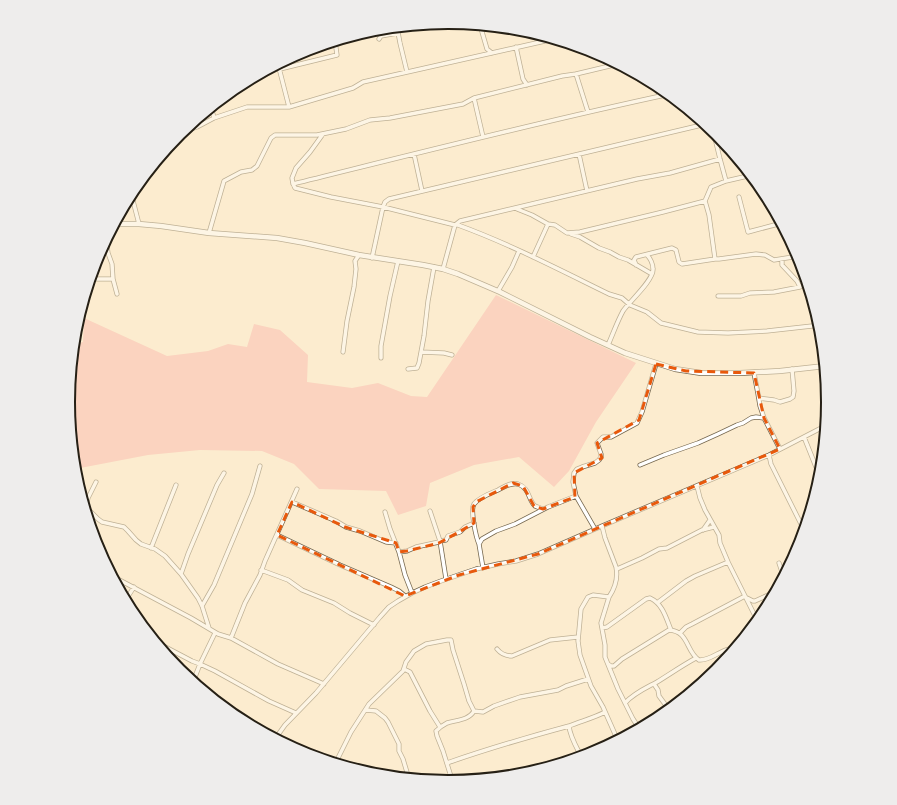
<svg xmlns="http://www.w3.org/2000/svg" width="897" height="805" viewBox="0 0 897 805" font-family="'Sofia Sans Condensed',sans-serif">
<rect width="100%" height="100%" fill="#fceccf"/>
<path fill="#fab4aa" d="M496,295l140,68 -40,59 -27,49 -15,16 -35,-30 -45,8 -44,18 -4,23 -28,9 -12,-24 -67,-2 -25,-25 -32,-13 -62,-1 -52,5 -73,14 -7,-67 6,-58 9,-2 1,-24 83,38 41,-5 20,-7 19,3 7,-23 26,6 28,25 -1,27 45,6 26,-5 33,13 16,1z"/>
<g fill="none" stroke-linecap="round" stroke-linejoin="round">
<defs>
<path id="minor" d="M480,25l7,24 5,4
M397,27l3,16 7,29
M379,39l2,-3 17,-3
M516,47l7,32 4,6
M278,64l11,43
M280,69l57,-14 -2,-14
M576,74l12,38
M656,84l3,12
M474,98l9,39
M211,107l3,11
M713,130l7,29 6,22
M182,132l15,-5 17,-9 33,-11h42l64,-19 10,-6 191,-43
M323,134l-13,18 -14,16 -4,10 1,6c125,-31 250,-63 377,-90
M414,154l8,37
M579,154l8,37
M293,184l2,4 36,9 52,10 72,18h3c52,19 102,45 151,69l13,4 8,7 17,7 14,11 37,9 30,1 39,-2 54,-6
M131,193l8,31
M739,197l9,35 34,-9
M705,201l4,14 6,44
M517,209l15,6 16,9
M209,233l15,-52 17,-9 11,-2 5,-4 14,-28 4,-3h42l29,-6 24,-9 20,-2 73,-14 11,-6 88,-22 14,-2 42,-10
M571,234l9,3 19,11 11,4 9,5 9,3 24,14
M106,239l2,14 4,11 1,15 4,15
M533,257l15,-33 7,1 12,8 13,-1 83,-20 42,-11 6,-14 15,-6 26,-6
M372,258l11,-51 2,-5 4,-3 317,-75
M636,265l-2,-5 2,-3 36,-9 4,2 3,12 3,2 33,-5h4l37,-5 9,1 9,5 25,-4
M443,269l12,-44 5,-4 177,-42 33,-6 50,-14
M90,279h23
M498,291l14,-24 7,-16
M718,296h23l9,-3 24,-1 26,-5 -3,-6 -15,-16v-6
M608,345c5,-11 9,-23 15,-34 6,-9 31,-31 30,-42 0,-5 -3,-11 -6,-14
M343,352l4,-31 7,-34 2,-18 -1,-8 4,-6
M421,352l23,1 8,2
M381,358v-12l9,-50 8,-35
M408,369l9,-1 2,-5 5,-27 4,-35 6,-34
M754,373l4,21 2,12 4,12 16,31
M759,398l15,2 6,2 10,-3 3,-2 1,-6 -2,-22
M804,437l12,30 6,10
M769,455l2,9 34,68
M640,465l24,-10 34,-12 20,-9 19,-9 6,-2 8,-5 5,-1 8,1
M96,482l-8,16 -2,7 1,3 11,11 4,3 22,5 4,4 8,9 5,4 14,5 10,7 16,18 17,24 4,8 7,22
M697,486l3,12 5,12 14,25 1,8 8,19 30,60
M292,502l44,19 10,6 14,4 26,11 10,1
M430,511l10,30
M385,512l5,17 9,23 6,23 7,18
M602,526l3,12 11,29c2,10 -1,21 -7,30l-16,-2 -5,2 -7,12 -3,32 2,14 11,31 12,21 15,34
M595,529l-19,-33 -3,-14 1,-9 3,-4 5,-2 13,-4 4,-3 2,-3v-3l-4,-11 6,-6h8l26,-14 5,-11 14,-48
M703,530l7,-10
M277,535l63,30 51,22 8,4 6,5
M479,544c-3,-7 -9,-34 -5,-40 4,-6 17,-11 24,-14 6,-3 13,-8 20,-6 12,4 10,16 17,22 2,1 6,2 8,3
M151,548l25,-63
M399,552l8,-1 9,-4 23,-5
M779,563l5,15
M483,568l-4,-24 3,-5 14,-8 19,-7 33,-17 28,-11
M617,569l25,-11 17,-9 8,-1 35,-18 12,-3
M261,570l27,10 14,10 32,13 16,10 24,12
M181,574l7,-20 29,-69 7,-12
M112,576l79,42 27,16 13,4 47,26 46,20
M446,579l-6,-38 6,-1 2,-4 12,-4 5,-5 9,-4
M609,597l-8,26 4,22v12l13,32 15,30 4,6 2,5
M747,598l6,3h2l22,-10
M125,601l9,-14
M657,603l29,-22 9,-5 33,-14
M202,606l12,-21 38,-91 8,-28
M602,628l5,-1 39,-28 4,-1c13,6 16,20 21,32
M680,633l6,-6 6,-3 53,-28
M231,638l14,-35 15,-28 5,-14 32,-72
M154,641l38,20 8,3 15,7 54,30 27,12
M497,649c4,5 9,7 15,7l38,-16 28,-3
M735,649l1,-5 8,-5
M608,664l3,2h3l8,-7 47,-29c20,1 17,22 30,30 13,1 23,-13 36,-11
M404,669l6,3 20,39 10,16
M193,682l7,-18 15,-31
M654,684l4,6 1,6 11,15
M625,703c9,-10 21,-15 32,-21 13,-8 26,-17 39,-24
M366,710l10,1 9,7 3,4 11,22v7l4,8 6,20
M474,711l9,1 11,-6 26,-9 38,-7 8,-4 22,-7
M277,735l5,6 17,11
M275,739l10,-14 31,-32 64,-76 9,-10 9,-6 14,-8 13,-6 16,-6 35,-12 22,-5 18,-3 22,-7 64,-28 167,-71 58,-30
M582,758c-5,-10 -12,-21 -13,-32 12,-5 25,-8 36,-14
M447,763c40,-14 81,-26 122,-37
M335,764l16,-32 18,-28 34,-33 3,-9 8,-11 12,-7 21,-4h4l2,10 11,34 5,17 5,10
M453,783l-10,-32 -6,-15 -1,-5c3,-3 7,-6 11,-8 10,-3 22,-3 27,-12"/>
<path id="tertiary" d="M114,224h25l22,2 48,7 68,5 28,5 54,12 64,10 20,4 15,5 42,18 90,45 35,16 50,16 26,4h39l40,-2 45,-5"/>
</defs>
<use href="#minor" stroke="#76684f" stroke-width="5"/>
<use href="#tertiary" stroke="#76684f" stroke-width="6"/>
<use href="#minor" stroke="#fff" stroke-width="3.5"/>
<use href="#tertiary" stroke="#fff" stroke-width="4.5"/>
</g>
<path d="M0 0H897V805H0ZM656,364l30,7 68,2 10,45 16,31 -242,105 -79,21 -54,21 -128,-61 15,-33 53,25 51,16 3,9 8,-1 32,-8 20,-11 15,-9 -1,-16 3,-5 37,-19 10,3 11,20 9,3 32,-12 -1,-24 28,-15 -5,-15 42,-23z" fill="#fceccf" fill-opacity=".55" fill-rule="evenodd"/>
<path fill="none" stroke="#e8590c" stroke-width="3" stroke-dasharray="8 5" stroke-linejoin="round" d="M656,364l30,7 68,2 10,45 16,31 -242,105 -79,21 -54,21 -128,-61 15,-33 53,25 51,16 3,9 8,-1 32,-8 20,-11 15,-9 -1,-16 3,-5 37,-19 10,3 11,20 9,3 32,-12 -1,-24 28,-15 -5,-15 42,-23z"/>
<path d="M0 0H897V805H0ZM75 402a373 373 0 1 1 746 0a373 373 0 1 1-746 0Z" fill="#eeedec" fill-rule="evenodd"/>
<path fill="none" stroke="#262015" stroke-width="2" d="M75 402a373 373 0 1 1 746 0a373 373 0 1 1-746 0Z"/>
</svg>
